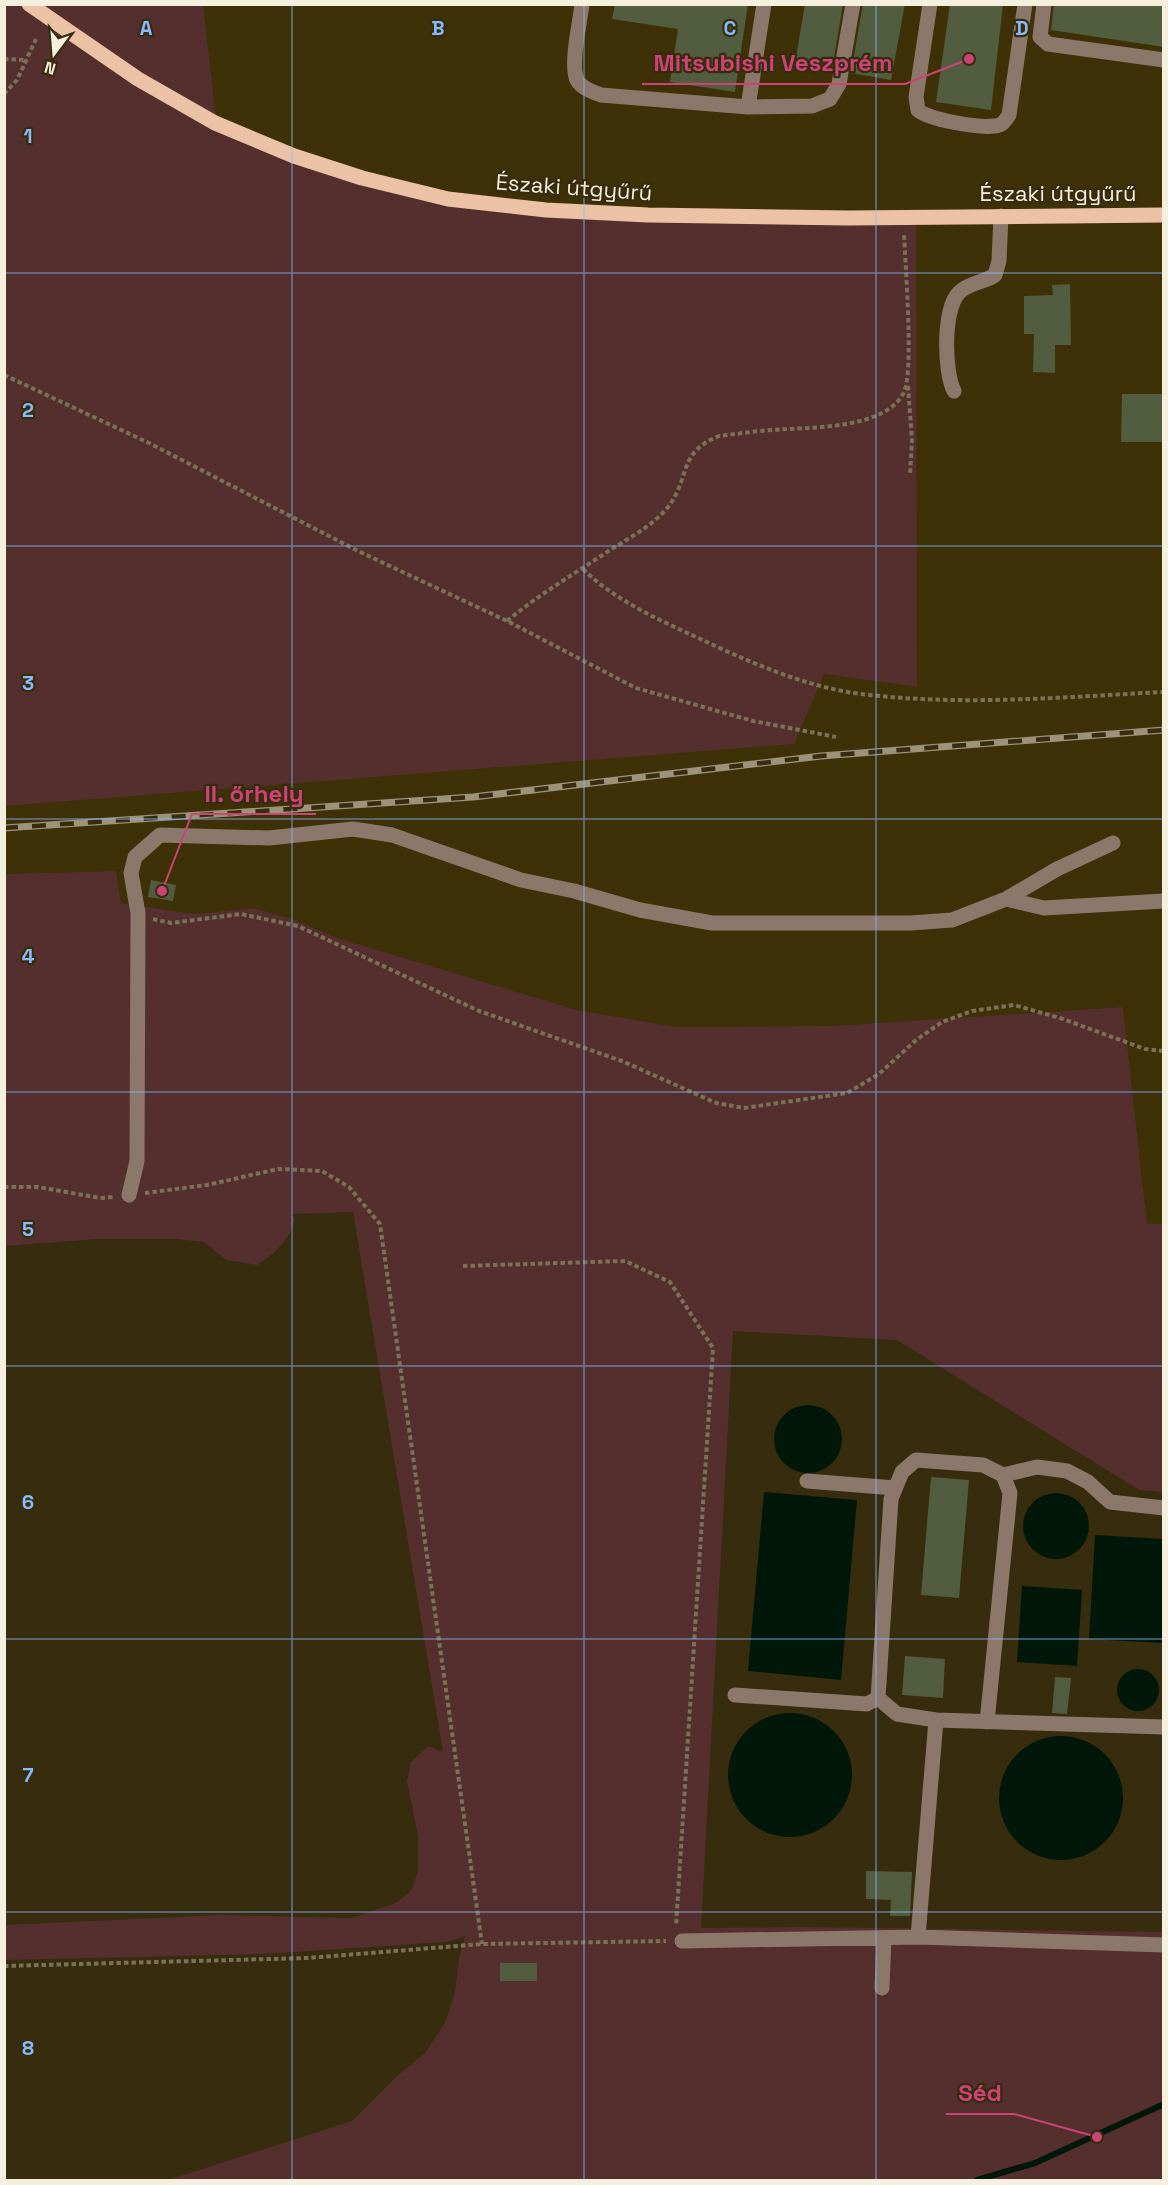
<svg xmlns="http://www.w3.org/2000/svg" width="1168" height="2185" viewBox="0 0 1168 2185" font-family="'Space Grotesk',sans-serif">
<rect width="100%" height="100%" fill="#372c0d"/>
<path fill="#3e3108" d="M203,5h960v1219l-16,1 -24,-218 -291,19 -155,1 -100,-17 -239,-72 -46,-19 -38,-11 -60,6 -73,-11 -6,-32 -110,3 -1,-68 71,-7 749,-125 93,13 -268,-473 -201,-19 -153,-42 -79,-37z"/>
<path fill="#542f2d" d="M5,5h198l13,111 79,37 153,42 98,13 370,6 1,473 -93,-13 -30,70 -789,62z
M116,871l5,32 73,11 60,-6 38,11 46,19 239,72 100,17 155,-1 291,-19 24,217h16v268l-24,-2 -242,-150 -164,-9 -32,597 103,-1 359,5v248h-995l184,-59 44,-44 29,-24 20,-30 10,-31 4,-34 6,-22 -18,6 -184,12 -258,6v-35l215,-10 132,3 44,-15 15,-12 7,-21v-34l-11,-55 4,-19 17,-16 15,6 -90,-540 -62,2 4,5c-6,23 -19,33 -38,46l-31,-5 -22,-18 -28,-3h-79l-92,7 -1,-372z"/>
<path fill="#001709" d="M774 1439a34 34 0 1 1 68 0a34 34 0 1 1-68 0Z
M764,1492l93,8 -16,180 -93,-9z
M1023 1526a33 33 0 1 1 66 0a33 33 0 1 1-66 0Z
M1095,1535l68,4v104l-74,-4z
M1022,1586l60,4 -5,76 -60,-4z
M1117 1690a21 21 0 1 1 42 0a21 21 0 1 1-42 0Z
M728 1775a62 62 0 1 1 124 0a62 62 0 1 1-124 0Z
M999 1798a62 62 0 1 1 124 0a62 62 0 1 1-124 0Z"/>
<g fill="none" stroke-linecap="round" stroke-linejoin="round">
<path stroke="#001709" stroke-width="6" d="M977,2180l58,-17 129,-59"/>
</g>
<path fill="#525c3e" d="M615,4h133l-13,88 -65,-10 8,-53 -66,-10z
M805,4h38l-11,66 -37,-7z
M863,4h42l-14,76 -40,-7z
M950,4h53l-12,106 -55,-8z
M1054,4h110v43l-113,-17z
M1070,284l1,61h-16v28l-22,-1 1,-38h-10v-38l29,-1 -1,-10z
M1122,394h42v48h-43z
M151,880l25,5 -3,16 -25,-4z
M931,1477l38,3 -10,118 -38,-3z
M905,1656l40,3 -2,39 -41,-3z
M1055,1677l16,1 -4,36 -15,-1z
M866,1871l46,1 -2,44h-20l1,-16 -25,-1z
M500,1963h37v18h-37z"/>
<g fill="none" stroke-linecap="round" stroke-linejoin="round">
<path stroke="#7a7157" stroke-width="4" stroke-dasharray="4.5 3" stroke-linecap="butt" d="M4,59l22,1
M4,94l13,-14 19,-41
M4,375l145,68 209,108 149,70 129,67 117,33 83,16
M908,386l4,55 -2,33
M583,569c30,30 74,50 113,68 49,23 104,48 158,56 102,14 208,4 310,-1
M507,621c30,-25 62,-44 94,-65 22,-15 50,-28 67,-49 23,-30 9,-54 51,-71 18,-2 36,-5 54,-6 36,-3 113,0 131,-38 10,-20 1,-130 0,-159
M153,919l18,4 70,-9 57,12 181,85 143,50 94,42 28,5 103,-15 32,-19 37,-34 26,-18 30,-11 42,-6 46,13 85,31 19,2
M4,1187h34l62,11 14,-1
M145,1193l62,-8 71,-16 44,2 27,16 31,37 102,720
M463,1266l162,-5 45,21 43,66 -37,578
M4,1966l304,-8 174,-14 184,-3"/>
<path stroke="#8c786a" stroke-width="15" d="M582,4c-2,19 -12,60 -5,76 4,8 16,12 24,15l147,12 16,-103
M930,4l-14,93 2,13c11,10 61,18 76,16 8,0 11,-5 15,-11l16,-111
M1044,4l-4,33 8,7 116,16
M748,107l64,-1 18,-7 9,-15 14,-80
M954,391c-10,-19 -12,-88 8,-101 10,-8 23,-8 33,-15l4,-14 2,-45
M1006,899l38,9 120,-7
M129,1195l8,-34 1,-248 -7,-40 4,-16 25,-22 109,3 84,-9 39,6 129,45 53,11 66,19 72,13h199l41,-3 54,-21 51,-30 56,-26
M1003,1475l34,-8 30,4 21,11 22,20 54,6
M807,1481l88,7
M735,1695l132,9 11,-6
M987,1722l23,-229 -7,-18 -20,-10 -67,-5 -14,12 -11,27 -13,199 19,16 39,6 228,7
M918,1937l18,-217
M682,1941l236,-4 246,8
M882,1988l2,-50"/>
<path stroke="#ebc2a5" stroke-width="15" d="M29,4l109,75 77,44 79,33 68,22 86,21 98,11 102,5 200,3 316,-3"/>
<defs>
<path id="rail" d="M4,828l469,-31 348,-41 343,-26"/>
</defs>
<use href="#rail" stroke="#9c937b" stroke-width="7"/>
<use href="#rail" stroke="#372c0d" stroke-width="4.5" stroke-dasharray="14" stroke-linecap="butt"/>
</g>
<path fill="none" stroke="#87bbfb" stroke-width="1.5" stroke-opacity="0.55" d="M292,4v2176M584,4v2176M876,4v2176M4,273h1160M4,546h1160M4,819h1160M4,1092h1160M4,1366h1160M4,1639h1160M4,1912h1160"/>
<g text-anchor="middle" stroke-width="4.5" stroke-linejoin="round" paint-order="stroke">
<g font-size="22" fill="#f5efdd" stroke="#372c0d">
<text transform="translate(574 187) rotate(4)" y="8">Északi útgyűrű</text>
<text x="1058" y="201">Északi útgyűrű</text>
</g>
</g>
<g font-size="20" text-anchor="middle" font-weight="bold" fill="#87bbfb" stroke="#372c0d" stroke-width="4.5" stroke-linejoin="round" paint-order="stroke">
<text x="146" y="35">A</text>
<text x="438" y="35">B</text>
<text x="730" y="35">C</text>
<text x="1022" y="35">D</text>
<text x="28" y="143">1</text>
<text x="28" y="417">2</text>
<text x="28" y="690">3</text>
<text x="28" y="963">4</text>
<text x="28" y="1236">5</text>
<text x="28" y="1509">6</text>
<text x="28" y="1782">7</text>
<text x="28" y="2055">8</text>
</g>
<path fill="none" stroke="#cc4375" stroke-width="2" d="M969 59L905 84H642M162 891L192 814H316M1097 2137L1014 2114H946"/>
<g fill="#cc4375" stroke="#372c0d" stroke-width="2">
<circle cx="969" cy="59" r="6"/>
<circle cx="162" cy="891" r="6"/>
<circle cx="1097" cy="2137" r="6"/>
</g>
<g font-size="24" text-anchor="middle" font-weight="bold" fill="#cc4375" stroke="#372c0d" stroke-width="4.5" stroke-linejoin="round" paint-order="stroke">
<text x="773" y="71">Mitsubishi Veszprém</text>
<text x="254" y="802">II. őrhely</text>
<text x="980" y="2101">Séd</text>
</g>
<rect width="1168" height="2185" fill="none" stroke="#f5efdd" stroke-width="12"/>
<g transform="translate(54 54) rotate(196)" stroke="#372c0d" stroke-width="4.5" paint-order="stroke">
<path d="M0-4.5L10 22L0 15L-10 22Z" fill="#f5efdd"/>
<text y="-9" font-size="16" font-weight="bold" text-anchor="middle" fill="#f5efdd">N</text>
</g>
</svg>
